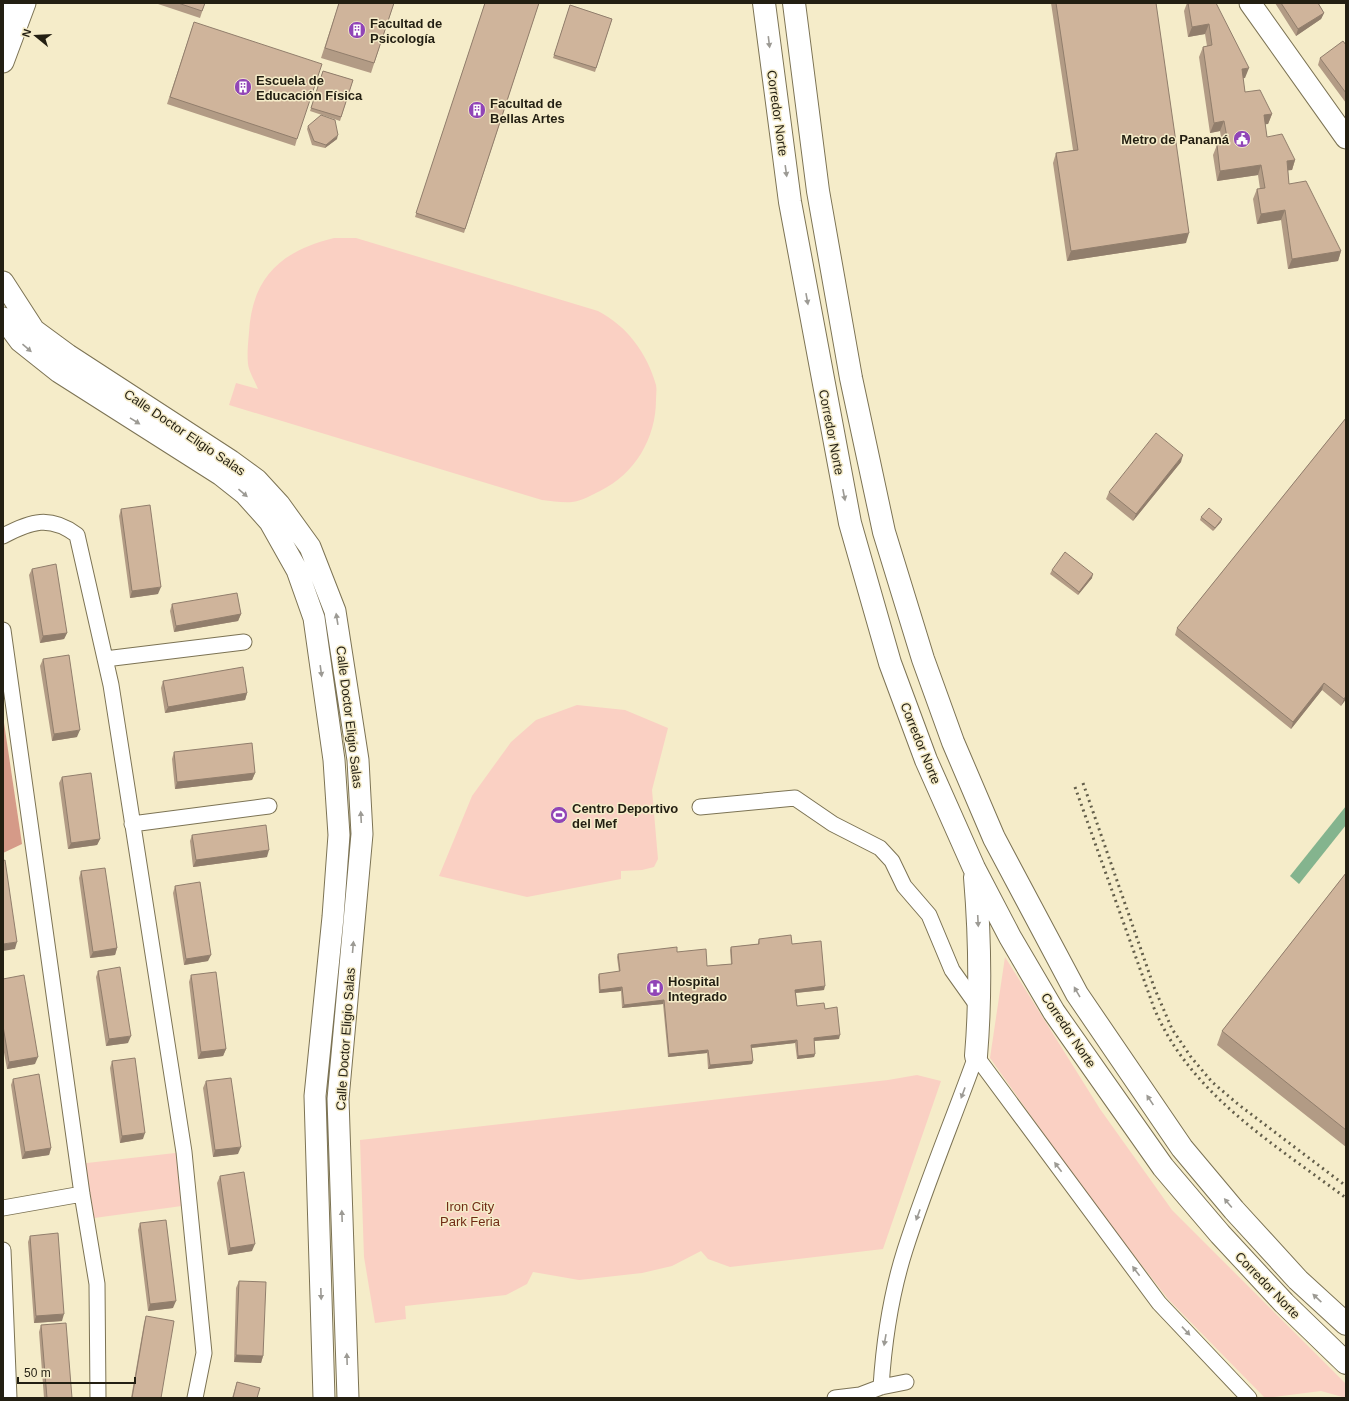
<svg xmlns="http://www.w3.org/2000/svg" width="1349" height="1401" viewBox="0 0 1349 1401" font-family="Arial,sans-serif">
<rect width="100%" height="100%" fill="#f5ecc9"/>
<path fill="#fad0c3" d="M334,238h22l242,73c29,15 49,42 58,74 1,5 0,10 0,15 0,38 -21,74 -56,91 -8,4 -19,10 -28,11 -9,1 -20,-1 -30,-2l-313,-95 7,-22 22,6c-3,-8 -9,-17 -10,-25 -1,-10 0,-21 1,-31 3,-56 32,-82 85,-95z
M577,705l48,5 43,18 -16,62 6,69 -4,8 -12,3 -21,1v8l-94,18 -88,-21 33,-80 39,-54 25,-22z
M1005,957l95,152 72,101 174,174v14l-25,-7 -56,7 -97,-99 -83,-107 -95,-134z
M917,1075l24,6 -58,168 -153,18 -22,-8 -7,-8 -29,15 -30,7 -63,7 -46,-8 -6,12 -21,11 -101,11 1,13 -31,4 -11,-66 -4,-117 528,-60z
M184,1152l5,53 -102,14 -9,-55z"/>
<path fill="#d59a88" d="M3,716l19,128 -19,9z"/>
<path fill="#84b48e" d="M1346,806v19l-47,59 -9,-8z"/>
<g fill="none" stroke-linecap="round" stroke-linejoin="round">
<defs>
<path id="street" d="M3,536c28,-15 47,-21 74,-1l34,150 73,467 20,201 -9,45
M3,630l79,564 15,90 1,114
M105,659l139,-17
M700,807l95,-9 38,26 47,24 12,13 12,25 25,29 23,55 27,38
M132,824l137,-18
M976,1056l183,247 90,95
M3,1208l79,-14
M3,1250l6,148
M881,1387c3,-46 10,-93 24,-137 21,-66 48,-130 71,-194
M835,1398l25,-3 21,-8 25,-5"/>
<path id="secondary" d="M1250,3l96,135
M3,40l1,-37
M3,62l22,-59
M3,282l31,48 34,25 163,106 26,19 22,24 31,43 25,64 23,149 4,74 -24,265 10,299
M3,318l17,23 39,31 162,103 24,19 25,28 27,48 17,48 20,142 5,75 -6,82 -18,179 9,302"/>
<path id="highway" d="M764,3l26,199 60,321 40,140 36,97 48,108 36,69 44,75 109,155 57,67 64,69 62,60
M794,3l24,188 33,187 33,154 39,127 30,83 41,96 83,156 105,154 52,62 64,70 48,44
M975,877c5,60 6,119 1,179"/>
</defs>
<use href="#street" stroke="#7c7354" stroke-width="17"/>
<use href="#secondary" stroke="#7c7354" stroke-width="23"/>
<use href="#highway" stroke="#7c7354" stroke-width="24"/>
<use href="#street" stroke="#fff" stroke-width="15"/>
<use href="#secondary" stroke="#fff" stroke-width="21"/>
<use href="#highway" stroke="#fff" stroke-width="22"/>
<path stroke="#645f4b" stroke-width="3" stroke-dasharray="2 4" stroke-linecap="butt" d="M1083,783l71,204 18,42 19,28 21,25 27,23 107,81
M1075,787l79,221c36,86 120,136 192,190"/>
</g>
<path fill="#b29b85" d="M155,3h50l-5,15z
M339,3h55l-23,70 -50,-15z
M485,3h54l-75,230 -49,-16z
M1051,3h105l30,240 -119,18 -14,-98 3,-10 17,-3z
M1187,3h29l29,75h-2l2,14 27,22 -4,10h-3l2,13 28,23 -3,10h-4l1,14 52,67 -3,10 -50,8 -7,-49 -24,4 -4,-25 4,-10h3l-2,-14 -41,6 -4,-26 4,-10 5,-1 -2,-13 -10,2 -11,-76 4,-10 4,-1 -2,-12 -17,3 -4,-26z
M1275,3h43l6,10 -3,6 -25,17z
M570,5l42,14 -17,53 -42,-14z
M192,28l105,111 -2,7 -128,-42z
M1346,45v58l-28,-38 2,-7z
M323,71l30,9 -13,41 -30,-10z
M308,126l29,13 -12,9 -13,-3 -5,-16z
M1346,418v281l-5,7 -19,-16 -31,39 -116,-94 2,-7z
M1181,462l-48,59 -27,-22 3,-7z
M121,509l37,85 -28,4 -11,-82z
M1201,517l20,5 -8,9 -13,-11z
M32,569l35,64 -3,6 -24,4 -11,-68z
M1052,570l40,8 -14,17 -28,-21z
M172,604l69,10 -3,7 -64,11 -4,-21z
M43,659l34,78 -25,4 -12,-75z
M163,681l84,12 -2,7 -80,13 -4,-25z
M174,752l81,21 -3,7 -77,9 -3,-30z
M62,777l38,62 -3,6 -29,4 -9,-66z
M192,835l75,22 -74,10 -3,-26z
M81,871l36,77 -2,7 -25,3 -11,-80z
M1346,873v274l-129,-102 5,-14z
M175,886l33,75 -24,4 -11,-72z
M759,939l33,5 32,46 -28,3 1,13 28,3 14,30 -25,2 1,13 -1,3 -17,2 -2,-16 -43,5 1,13 -1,3 -44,5 -1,-16 -39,4 -5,-53 -41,4 -1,-17 -22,2 -1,-16 1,-3 20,-2 -2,-15 1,-3 59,-2 30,14 24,-2 -1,-14 1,-3 27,-3v-2z
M98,971l30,72 -22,3 -10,-69z
M191,975l35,74 -3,7 -25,3 -9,-77z
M3,979l32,85 -28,5 -4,-22z
M112,1061l31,78 -23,4 -10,-75z
M13,1079l38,69 -2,7 -27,4 -11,-74z
M206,1081l32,73 -25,3 -10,-69z
M220,1176l32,75 -24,4 -11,-72z
M140,1223l33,85 -25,3 -10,-81z
M30,1236l32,85 -28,2 -6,-81z
M239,1281l24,75 -2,7 -27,-1 2,-74z
M146,1316l15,82h-30l13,-75z
M41,1325l31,73h-28l-5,-66z
M237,1382l20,16h-25z"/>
<path fill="#917e6c" d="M1324,13l-3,6 -25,17 2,-7z
M1209,24l-4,10 -17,3 4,-10z
M1249,68l-4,10 -7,1 4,-10z
M1272,114l-4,10 -8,1 4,-10z
M1224,121l-4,10 -10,2 4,-10z
M338,135l-1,4 -12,9 1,-3z
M1295,160l-3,10 -9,1 4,-10z
M1261,165l-3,10 -41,6 3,-10z
M1285,210l-4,10 -24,4 4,-10z
M1189,233l-3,10 -119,18 4,-10z
M1341,251l-3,10 -50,8 4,-10z
M1183,455l-2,7 -48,59 3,-7z
M1222,519l-1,3 -8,9 2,-3z
M1093,574l-1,4 -14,17 1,-3z
M161,587l-3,7 -28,4 2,-7z
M241,614l-3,7 -64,11 2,-6z
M67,633l-3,6 -24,4 3,-7z
M1324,683l-2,7 -31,39 2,-7z
M247,693l-2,7 -80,13 3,-6z
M1346,696v3l-5,7 3,-7z
M80,730l-3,7 -25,4 2,-7z
M255,773l-3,7 -77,9 2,-7z
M100,839l-3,6 -29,4 3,-6z
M269,850l-2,7 -74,10 3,-7z
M17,942l-2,7 -12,2v-7z
M117,948l-2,7 -25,3 3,-6z
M211,955l-3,6 -24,4 2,-6z
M825,986l-1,4 -30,3 1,-3z
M622,987l-1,4 -22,2 1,-3z
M664,1000l-1,4 -41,4 2,-3z
M840,1035l-1,4 -26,2 1,-3z
M131,1036l-3,7 -22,3 3,-7z
M797,1040l-2,3 -45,5 1,-3z
M226,1049l-3,7 -25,3 3,-7z
M708,1050l-1,3 -39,4 1,-3z
M815,1054l-1,3 -17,2 1,-3z
M38,1057l-3,7 -28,5 2,-7z
M753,1061l-1,3 -44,5 2,-4z
M145,1133l-2,6 -23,4 2,-7z
M241,1147l-3,7 -25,3 2,-7z
M51,1148l-2,7 -27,4 3,-7z
M255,1244l-3,7 -24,4 2,-7z
M176,1301l-3,7 -25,3 2,-7z
M64,1314l-2,7 -28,2 2,-7z
M236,1355l27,1 -2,7 -27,-1z"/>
<path fill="#cfb49b" stroke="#917e6c" d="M178,3h27l-3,8z
M339,3h55l-20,60 -49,-15z
M485,3h54l-74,226 -49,-16z
M1056,3h100l33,230 -118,18 -15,-98 22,-3z
M1188,3h28l33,65 -7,1 3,23 15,-2 12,24 -8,1 3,22 15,-3 13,26 -8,1 2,23 17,-3 35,70 -49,8 -7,-49 -24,4 -4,-25 8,-1 -4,-23 -41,6 -3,-26 11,-2 -4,-22 -10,2 -11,-76 9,-2 -3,-21 -17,3z
M1281,3h37l6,10 -26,16z
M570,5l42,14 -16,49 -42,-13z
M194,22l128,42 -25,75 -127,-42z
M1343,41l3,4v48l-26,-35z
M323,71l30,9 -12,37 -30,-9z
M321,115l14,5 3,15 -12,10 -12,-4 -6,-15z
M1346,418v278l-2,3 -20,-16 -31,39 -116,-94z
M1156,433l27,22 -47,59 -27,-22z
M150,505l11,82 -29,4 -11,-82z
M1209,508l13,11 -7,9 -14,-11z
M1065,552l28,22 -14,18 -27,-22z
M56,564l11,69 -24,3 -11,-67z
M237,593l4,21 -65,12 -4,-22z
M69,655l11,75 -26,4 -11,-75z
M243,667l4,26 -79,14 -5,-26z
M252,743l3,30 -78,9 -3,-30z
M91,773l9,66 -29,4 -9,-66z
M266,825l3,25 -73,10 -4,-25z
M5,860l12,82 -14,2v-83z
M105,868l12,80 -24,4 -12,-81z
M1346,873v257l-124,-99z
M200,882l11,73 -25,4 -11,-73z
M791,935l1,9 29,-3 4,45 -30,4 2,16 27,-3 1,6 12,-2 3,28 -26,3 1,16 -17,2 -1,-16 -46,5 2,16 -43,4 -2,-15 -39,4 -5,-54 -40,5 -2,-18 -22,3 -1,-16 21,-3 -2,-17 59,-7v5l29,-3 1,17 25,-2 -1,-17 28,-3v-5z
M120,967l11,69 -22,3 -11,-68z
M216,972l10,77 -25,3 -10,-77z
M24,975l14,82 -29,5 -6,-36v-47z
M135,1058l10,75 -23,3 -10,-75z
M39,1074l12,74 -26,4 -12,-73z
M231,1078l10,69 -26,3 -9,-69z
M244,1172l11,72 -25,4 -10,-72z
M166,1220l10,81 -26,3 -10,-81z
M58,1233l6,81 -28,2 -6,-80z
M239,1281l27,1 -3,74 -27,-1z
M146,1316l28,5 -13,77h-29z
M66,1323l6,75h-25l-6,-73z
M237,1382l23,6 -3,10h-24z"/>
<defs><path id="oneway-solid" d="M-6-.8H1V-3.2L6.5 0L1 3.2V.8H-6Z"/></defs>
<g fill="#9c9a94">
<use href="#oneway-solid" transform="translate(769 42) rotate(83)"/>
<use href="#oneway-solid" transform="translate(786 171) rotate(82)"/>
<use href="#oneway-solid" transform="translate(807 299) rotate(80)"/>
<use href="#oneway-solid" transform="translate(27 348) rotate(41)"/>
<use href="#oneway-solid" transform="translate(135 421) rotate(32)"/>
<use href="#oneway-solid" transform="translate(243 493) rotate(41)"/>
<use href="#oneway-solid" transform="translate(844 495) rotate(79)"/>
<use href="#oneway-solid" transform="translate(337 619) rotate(-99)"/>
<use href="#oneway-solid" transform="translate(321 671) rotate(82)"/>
<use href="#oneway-solid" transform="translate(361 817) rotate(-93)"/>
<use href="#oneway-solid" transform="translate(978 921) rotate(87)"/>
<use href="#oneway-solid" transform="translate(353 947) rotate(-85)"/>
<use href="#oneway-solid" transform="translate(1077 992) rotate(-120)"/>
<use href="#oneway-solid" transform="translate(963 1093) rotate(110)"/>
<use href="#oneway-solid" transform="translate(1150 1100) rotate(-124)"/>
<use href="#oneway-solid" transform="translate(1058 1167) rotate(-127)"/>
<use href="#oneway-solid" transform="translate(1228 1203) rotate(-130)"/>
<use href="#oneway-solid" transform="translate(918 1215) rotate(110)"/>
<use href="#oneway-solid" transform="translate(342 1216) rotate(-92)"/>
<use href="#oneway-solid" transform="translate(1136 1271) rotate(-127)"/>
<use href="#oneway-solid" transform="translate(321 1294) rotate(88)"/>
<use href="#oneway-solid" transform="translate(1317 1298) rotate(-137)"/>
<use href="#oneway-solid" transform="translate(1186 1331) rotate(47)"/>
<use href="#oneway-solid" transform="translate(885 1340) rotate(100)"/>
<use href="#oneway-solid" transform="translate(347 1359) rotate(-92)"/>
</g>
<defs>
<symbol id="building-disc" viewBox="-11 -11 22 22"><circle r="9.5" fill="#9145b7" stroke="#f5ecc9"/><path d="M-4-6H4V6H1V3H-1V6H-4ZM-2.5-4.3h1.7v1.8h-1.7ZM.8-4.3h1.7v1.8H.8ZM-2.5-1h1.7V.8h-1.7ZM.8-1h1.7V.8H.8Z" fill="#fff"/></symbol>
<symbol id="civic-disc" viewBox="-11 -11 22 22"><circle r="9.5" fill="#9145b7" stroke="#f5ecc9"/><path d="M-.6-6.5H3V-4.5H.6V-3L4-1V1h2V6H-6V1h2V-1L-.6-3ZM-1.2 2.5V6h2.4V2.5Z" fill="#fff"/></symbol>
<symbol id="stadium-disc" viewBox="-11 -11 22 22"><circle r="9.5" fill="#9145b7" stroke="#f5ecc9"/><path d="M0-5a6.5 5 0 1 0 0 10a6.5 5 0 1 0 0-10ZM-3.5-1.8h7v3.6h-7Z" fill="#fff"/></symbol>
<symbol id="hospital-disc" viewBox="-11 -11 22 22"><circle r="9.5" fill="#9145b7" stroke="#f5ecc9"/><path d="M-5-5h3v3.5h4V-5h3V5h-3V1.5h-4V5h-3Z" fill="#fff"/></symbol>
</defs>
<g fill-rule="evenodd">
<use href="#building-disc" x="347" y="20" width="20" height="20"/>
<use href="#building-disc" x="233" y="77" width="20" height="20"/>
<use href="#building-disc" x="467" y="100" width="20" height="20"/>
<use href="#civic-disc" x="1232" y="129" width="20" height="20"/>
<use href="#stadium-disc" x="549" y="805" width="20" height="20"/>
<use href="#hospital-disc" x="645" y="978" width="20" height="20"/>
</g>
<g text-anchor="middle" stroke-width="3" stroke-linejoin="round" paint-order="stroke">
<g font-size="13" font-weight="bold" fill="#231f12" stroke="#f5ecc9" text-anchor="start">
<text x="370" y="28">Facultad de<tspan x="370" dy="15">Psicología</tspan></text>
<text x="256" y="85">Escuela de<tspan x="256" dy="15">Educación Física</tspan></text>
<text x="490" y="108">Facultad de<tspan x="490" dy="15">Bellas Artes</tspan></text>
<text x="1229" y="144" text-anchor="end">Metro de Panamá</text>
<text x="572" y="813">Centro Deportivo<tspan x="572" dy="15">del Mef</tspan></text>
<text x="668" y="986">Hospital<tspan x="668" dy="15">Integrado</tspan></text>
</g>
<g font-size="13" fill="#231f12" stroke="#f5ecc9">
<text transform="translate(778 113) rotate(82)" y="5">Corredor Norte</text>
<text transform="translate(185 432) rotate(34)" y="5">Calle Doctor Eligio Salas</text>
<text transform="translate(832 432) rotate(79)" y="5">Corredor Norte</text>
<text transform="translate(350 717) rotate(83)" y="5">Calle Doctor Eligio Salas</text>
<text transform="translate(921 743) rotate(68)" y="5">Corredor Norte</text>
<text transform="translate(1069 1030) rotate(56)" y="5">Corredor Norte</text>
<text transform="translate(345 1039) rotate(-86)" y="5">Calle Doctor Eligio Salas</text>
<text transform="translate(1268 1285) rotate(46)" y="5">Corredor Norte</text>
</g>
<g font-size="13" fill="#712b15" stroke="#f5ecc9">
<text x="470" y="1211">Iron City<tspan x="470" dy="15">Park Feria</tspan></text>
</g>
</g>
<rect width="1349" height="1401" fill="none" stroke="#231f12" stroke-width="8"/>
<g transform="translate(36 36) rotate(288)" stroke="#f5ecc9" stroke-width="3" paint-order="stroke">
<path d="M0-3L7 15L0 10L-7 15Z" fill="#231f12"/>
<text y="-6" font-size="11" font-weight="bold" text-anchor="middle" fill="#231f12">N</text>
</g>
<path d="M18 1377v6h117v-6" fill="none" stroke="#231f12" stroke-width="2"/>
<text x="24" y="1377" font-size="12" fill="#231f12" stroke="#f5ecc9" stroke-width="3" paint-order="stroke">50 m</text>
</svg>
